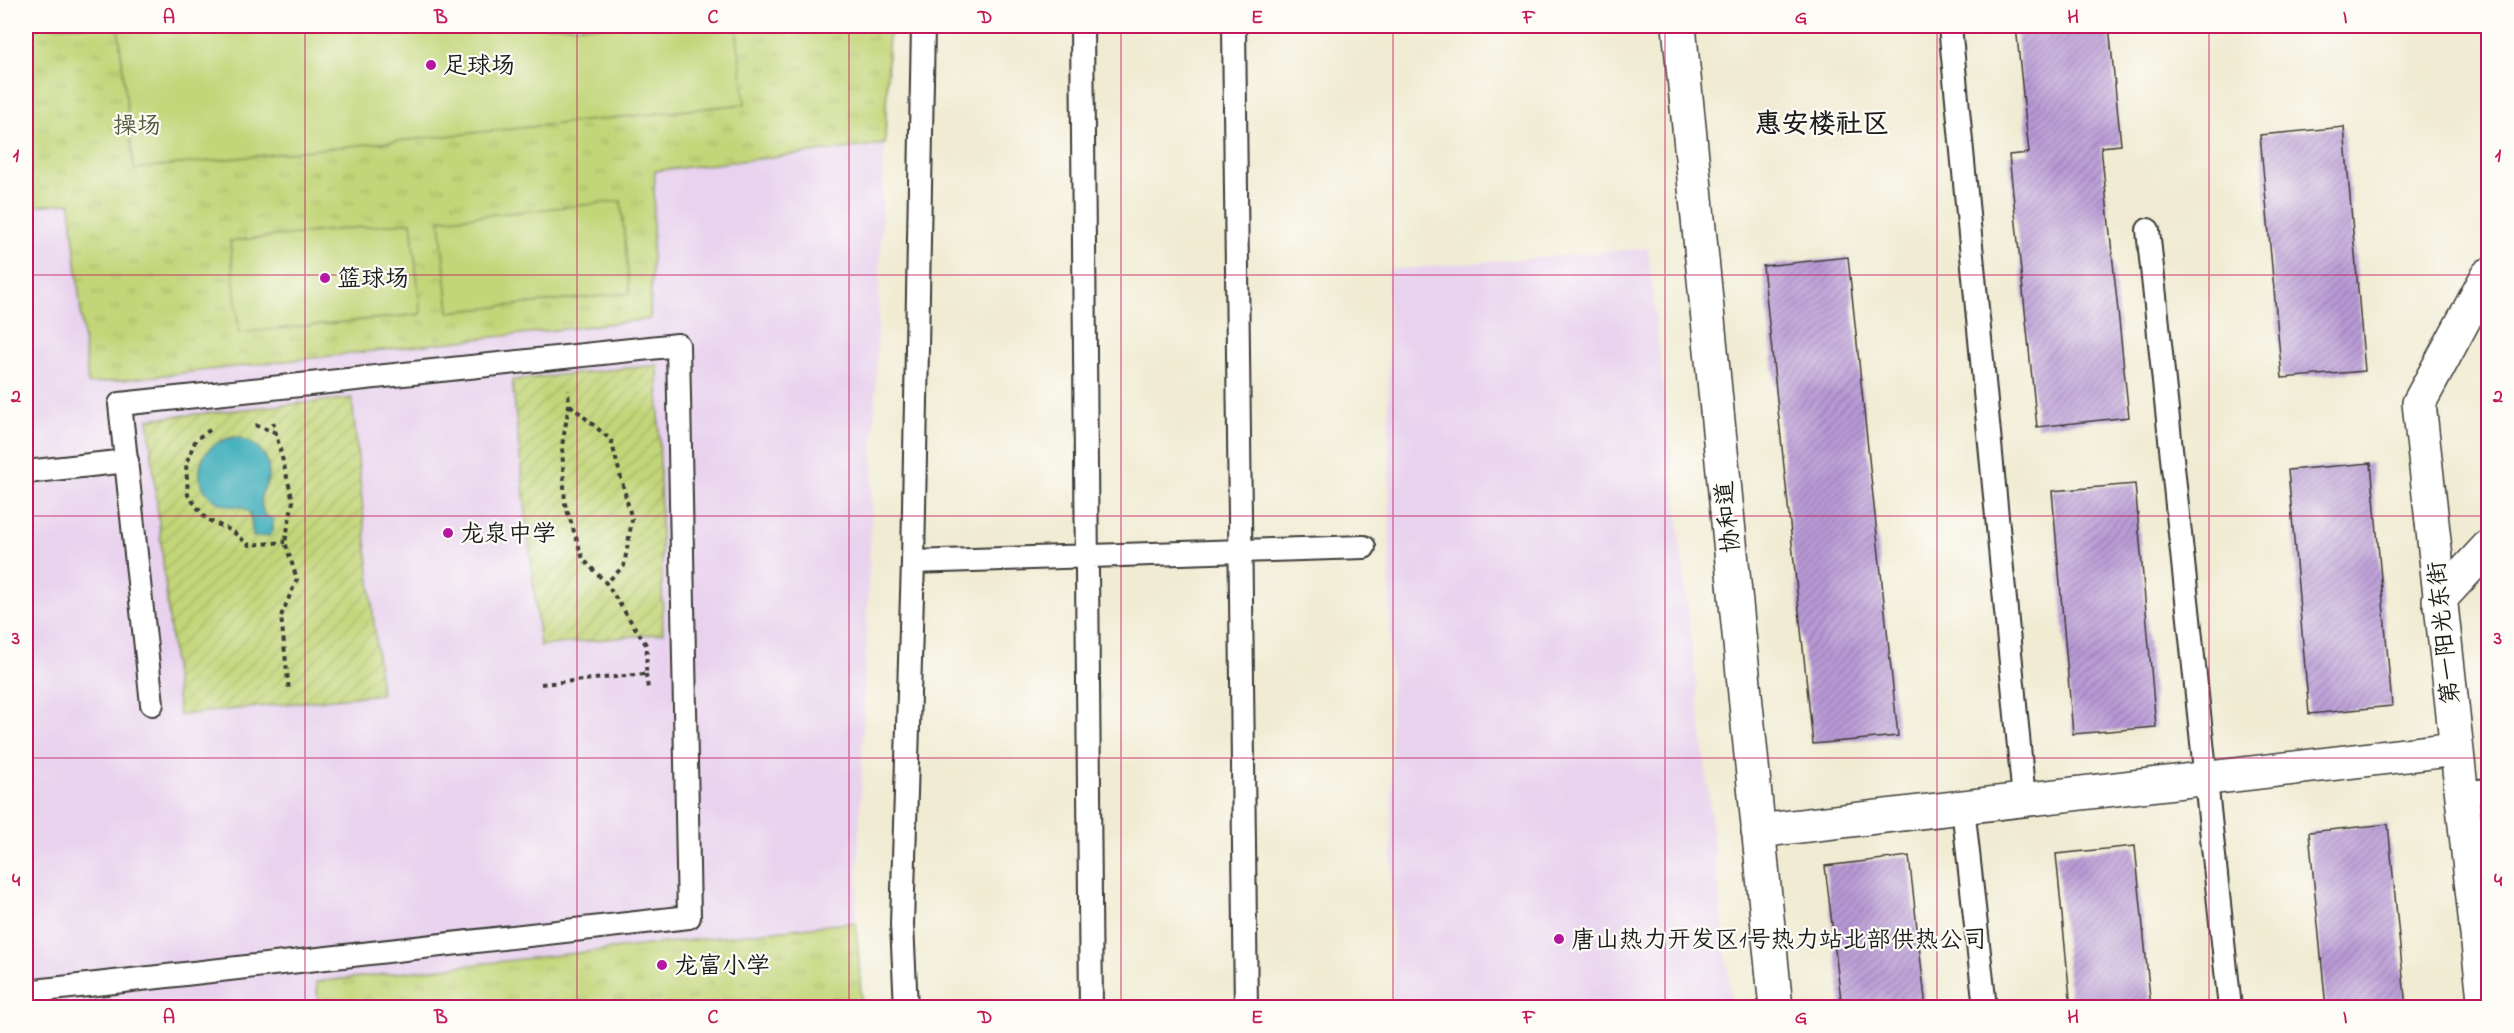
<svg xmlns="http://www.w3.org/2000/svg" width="2514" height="1033" viewBox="0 0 2514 1033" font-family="'Indie Flower','LXGW WenKai TC',sans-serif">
<defs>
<pattern id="grass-tufts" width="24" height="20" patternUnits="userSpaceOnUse" patternTransform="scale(1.5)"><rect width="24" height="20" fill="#c2d578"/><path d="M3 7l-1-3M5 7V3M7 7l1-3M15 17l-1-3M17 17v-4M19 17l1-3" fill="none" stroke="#a6b667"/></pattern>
<pattern id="garden-furrows" width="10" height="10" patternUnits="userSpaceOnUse" patternTransform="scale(1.5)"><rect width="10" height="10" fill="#c2d578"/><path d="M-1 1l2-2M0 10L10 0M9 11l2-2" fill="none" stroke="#a6b667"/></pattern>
<pattern id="building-hatch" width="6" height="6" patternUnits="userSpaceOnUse" patternTransform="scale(1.5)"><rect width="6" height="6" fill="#b899d5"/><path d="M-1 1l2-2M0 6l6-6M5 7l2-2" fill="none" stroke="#957cac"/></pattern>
</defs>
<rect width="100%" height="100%" fill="#fdfcf7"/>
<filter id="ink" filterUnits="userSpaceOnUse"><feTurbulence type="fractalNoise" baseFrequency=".0167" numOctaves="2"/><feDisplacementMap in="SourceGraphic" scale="12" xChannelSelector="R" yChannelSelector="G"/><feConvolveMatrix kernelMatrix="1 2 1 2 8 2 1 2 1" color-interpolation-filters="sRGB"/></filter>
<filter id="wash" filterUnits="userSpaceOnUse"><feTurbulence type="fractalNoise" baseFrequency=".008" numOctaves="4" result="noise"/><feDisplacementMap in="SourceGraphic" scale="24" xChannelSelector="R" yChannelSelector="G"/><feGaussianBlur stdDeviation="1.35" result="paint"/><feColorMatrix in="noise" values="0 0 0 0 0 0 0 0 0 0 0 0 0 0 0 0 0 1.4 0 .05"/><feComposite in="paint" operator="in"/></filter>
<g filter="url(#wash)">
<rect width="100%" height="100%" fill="#f0ebd2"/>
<path fill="#e8d2ee" d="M26,26h863l-33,896 6,85h-836z
M1648,248l84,759h-339l-5,-737z"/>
<path fill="url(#grass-tufts)" stroke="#6f784a" stroke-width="1.5" d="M26,26h863l-4,118 -230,27 -5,148 -562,65 -18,-181 -44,4z
M856,922l6,85h-543l-3,-25z"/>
<path fill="url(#garden-furrows)" stroke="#6f784a" stroke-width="1.5" d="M658,365l5,268 -123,13 -28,-266z
M352,398l29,296 -202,21 -31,-296z"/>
<path fill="#c2d578" stroke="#6f784a" stroke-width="1.5" d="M118,26h618l9,78 -611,65z
M621,201l9,92 -181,19 -9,-92z
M411,222l10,92 -182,19 -9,-92z"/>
<path fill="#3eadba" stroke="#2d646b" stroke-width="1.5" d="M235,437c20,4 37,18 33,41 -1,6 -5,12 -7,18 -1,5 2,14 3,19l9,4v12l-4,5 -16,1 -3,-24 -8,-6c-52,2 -58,-62 -7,-70z"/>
<g id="blocks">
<path fill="url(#building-hatch)" d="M2016,26h93l12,119 -20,2 28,270 -92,10 -28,-272 20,-2z
M2344,127l21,244 -83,7 -22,-243z
M1848,257l50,479 -85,8 -50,-478z
M2371,463l21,243 -83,8 -21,-244z
M2135,484l21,243 -83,7 -21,-243z
M2388,824l18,184h-80l-17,-176z
M2135,846l16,162h-80l-15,-154z
M1909,856l17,152h-84l-17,-142z"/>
</g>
</g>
<g filter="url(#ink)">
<use href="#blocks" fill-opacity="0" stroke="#3c3b37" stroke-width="1.5"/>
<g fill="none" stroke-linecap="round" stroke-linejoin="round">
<defs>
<path id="lane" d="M1082,26l9,982
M1234,26l12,982
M1950,26l74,773
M2148,230l82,778
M26,472l101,-11
M913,562l451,-15
M2461,793l27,-3
M1963,807l22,201
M26,992l663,-75 -11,-572 -558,59 32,300
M906,1008l-4,-84 11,-362 10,-536"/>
<path id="street" d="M2439,600l49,-53
M1758,831l698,-82
M2485,1008l-66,-605 69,-128"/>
<path id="secondary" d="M1679,26l97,982"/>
</defs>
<use href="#lane" stroke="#3c3b37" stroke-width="26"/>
<use href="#street" stroke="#3c3b37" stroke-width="36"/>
<use href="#secondary" stroke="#3c3b37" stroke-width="36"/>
<path stroke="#3c3b37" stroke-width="4" stroke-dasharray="4.5 4.5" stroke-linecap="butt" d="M570,405l41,35 21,80 -8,46 -18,17
M273,422l20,79 -8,41 12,37 -16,37 8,75
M255,425l19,7
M210,430l-14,9 -10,25 2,31 18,24 26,12 17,14 36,-3
M646,674l2,15
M541,684l105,-10 1,-28 -41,-63 -23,-24 -18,-55 -3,-58 7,-41 -1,-15"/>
<use href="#lane" stroke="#fff" stroke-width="22"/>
<use href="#street" stroke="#fff" stroke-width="33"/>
<use href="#secondary" stroke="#fff" stroke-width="33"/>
</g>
</g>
<path fill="none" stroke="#c2185b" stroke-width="1.5" stroke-opacity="0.55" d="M305,26v982M577,26v982M849,26v982M1121,26v982M1393,26v982M1665,26v982M1937,26v982M2209,26v982M26,275h2462M26,516h2462M26,758h2462"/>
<g fill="#b5179e" stroke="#fdfcf7" stroke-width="2">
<circle cx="431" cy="65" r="6"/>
<circle cx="325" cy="278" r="6"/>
<circle cx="448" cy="533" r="6"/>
<circle cx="1559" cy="939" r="6"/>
<circle cx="662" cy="965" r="6"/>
</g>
<g text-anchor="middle" stroke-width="4.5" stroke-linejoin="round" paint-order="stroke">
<g font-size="24" fill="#1c1c1c" stroke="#fdfcf7" text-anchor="start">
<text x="443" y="73">足球场</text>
<text x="337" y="286">篮球场</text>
<text x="460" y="541">龙泉中学</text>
<text x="1571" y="947">唐山热力开发区1号热力站北部供热公司</text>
<text x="674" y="973">龙富小学</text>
</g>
<g font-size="24" fill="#565d3c" stroke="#fdfcf7">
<text x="137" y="133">操场</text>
</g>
<g font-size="24" fill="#1c1c1c" stroke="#fdfcf7">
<text transform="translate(1727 517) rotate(-96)" y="8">协和道</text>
<text transform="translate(2443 633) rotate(-96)" y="8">第一阳光东街</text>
</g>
<g font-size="27" font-weight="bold" fill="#1c1c1c" stroke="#fdfcf7">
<text x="1822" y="132">惠安楼社区</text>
</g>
</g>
<rect width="2514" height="1033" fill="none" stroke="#fdfcf7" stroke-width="66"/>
<rect x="33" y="33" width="2448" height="967" fill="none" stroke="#c2185b" stroke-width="2"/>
<g font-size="20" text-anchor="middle" font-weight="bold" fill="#c2185b">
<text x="169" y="23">A</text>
<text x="441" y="23">B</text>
<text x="713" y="23">C</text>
<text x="985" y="23">D</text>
<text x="1257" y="23">E</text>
<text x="1529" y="23">F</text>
<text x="1801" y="23">G</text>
<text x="2073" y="23">H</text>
<text x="2345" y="23">I</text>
<text x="16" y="161">1</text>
<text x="2498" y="161">1</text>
<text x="16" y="402">2</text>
<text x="2498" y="402">2</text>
<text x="16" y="644">3</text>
<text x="2498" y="644">3</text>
<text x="16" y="886">4</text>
<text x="2498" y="886">4</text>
<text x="169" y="1023">A</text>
<text x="441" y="1023">B</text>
<text x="713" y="1023">C</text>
<text x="985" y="1023">D</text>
<text x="1257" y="1023">E</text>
<text x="1529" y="1023">F</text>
<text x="1801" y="1023">G</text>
<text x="2073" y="1023">H</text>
<text x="2345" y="1023">I</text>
</g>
</svg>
